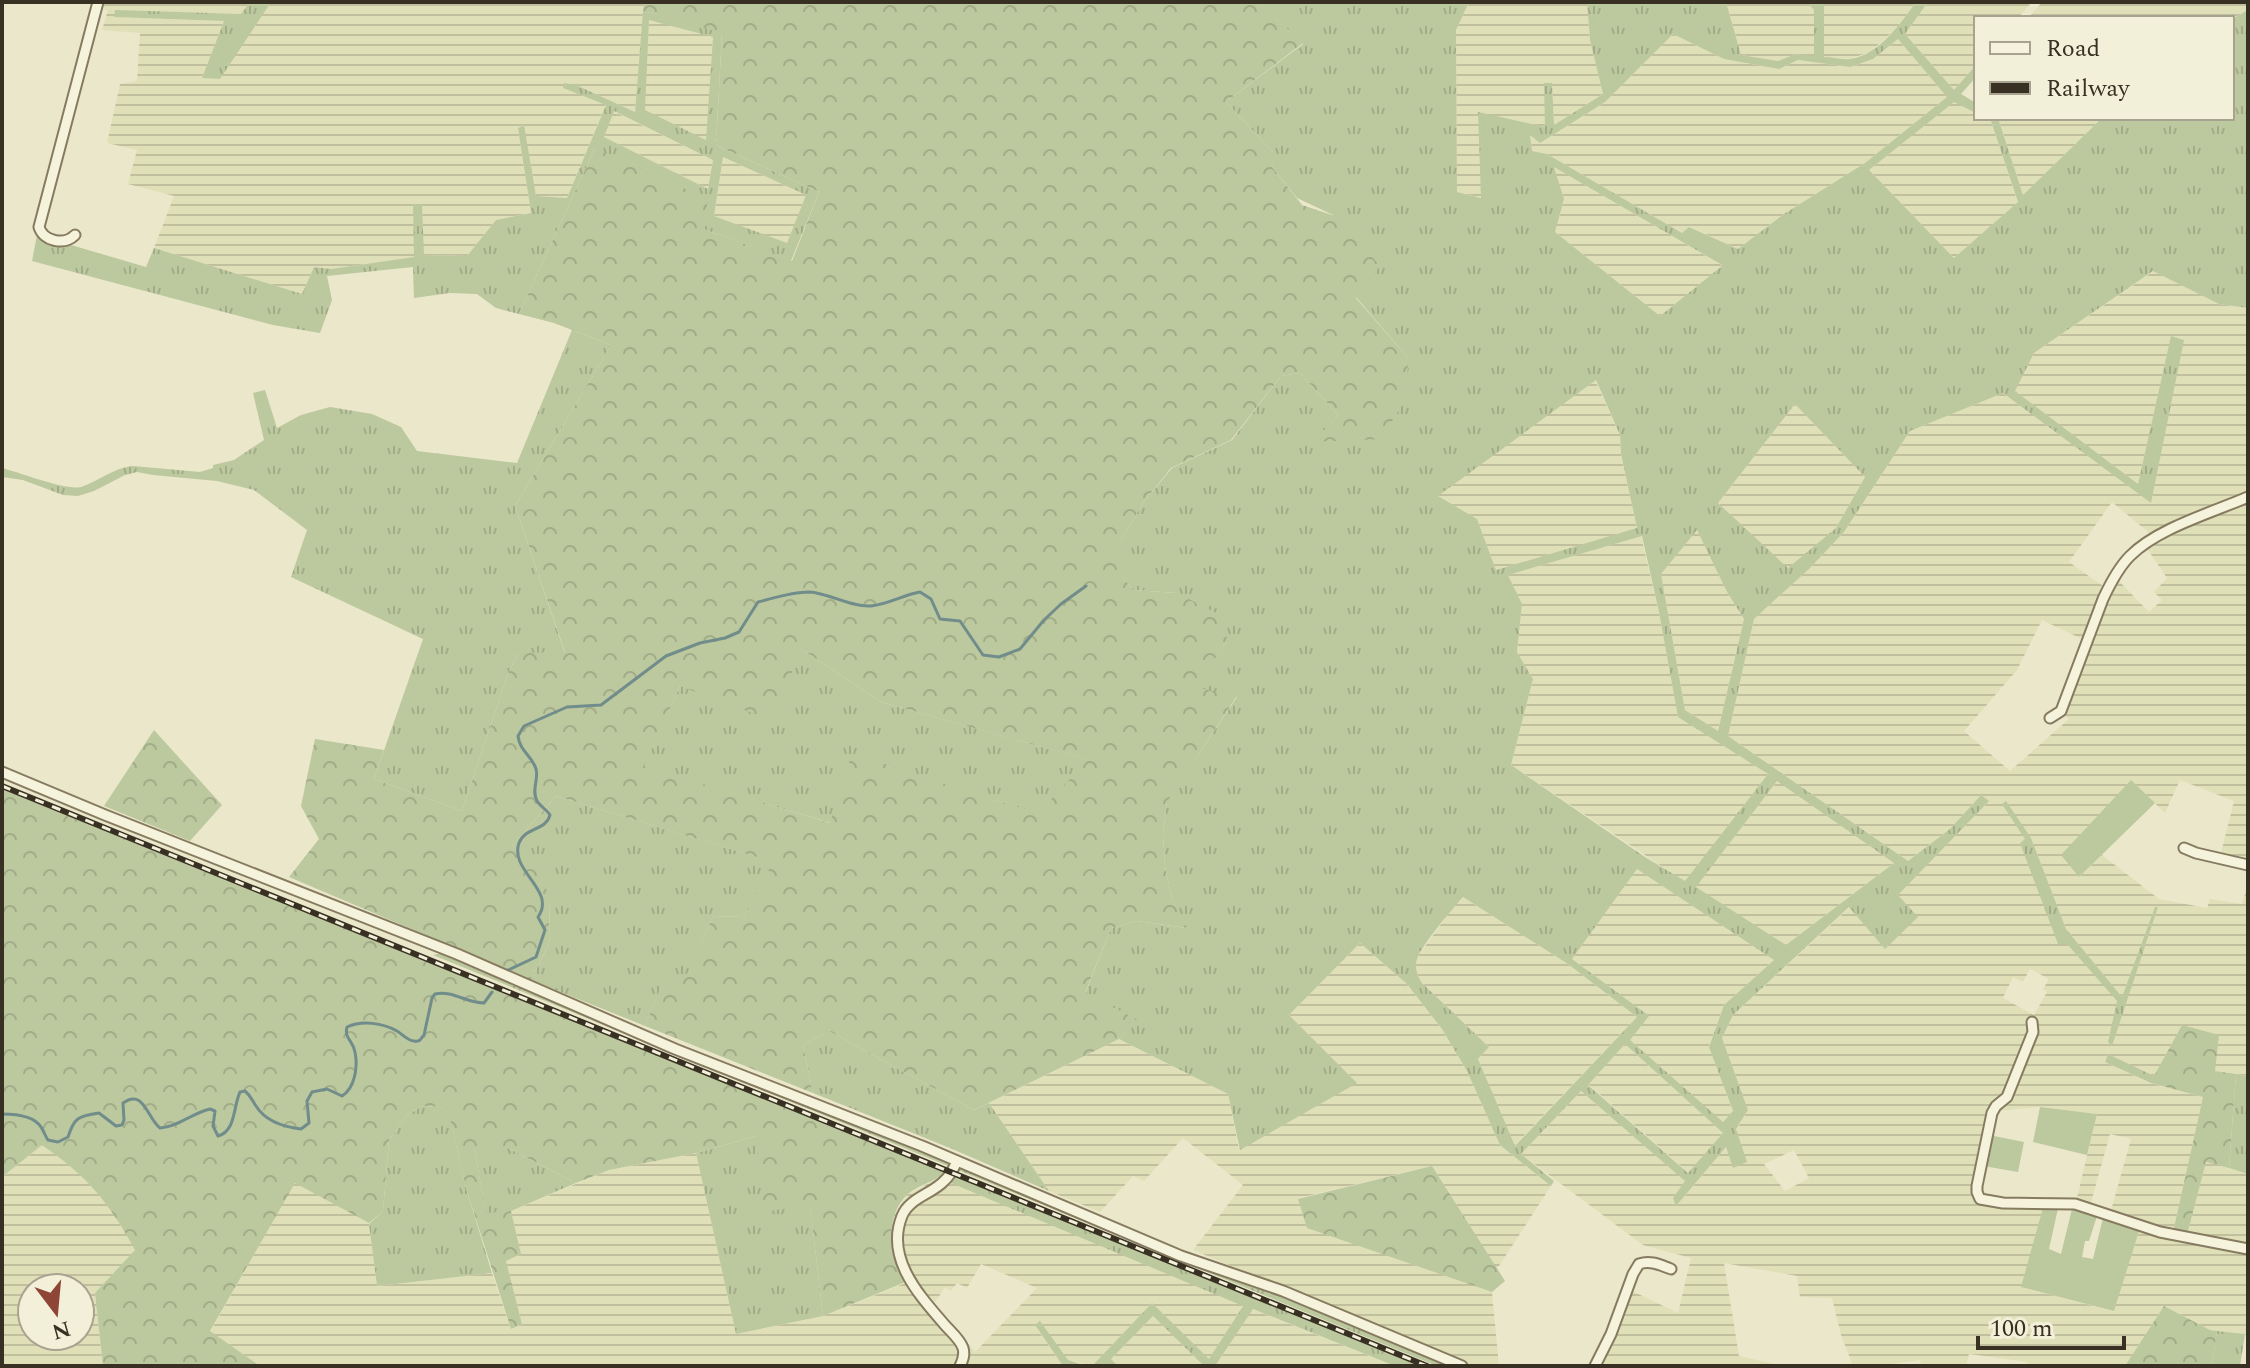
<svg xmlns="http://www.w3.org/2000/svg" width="2250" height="1368" viewBox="0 0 2250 1368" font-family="Spectral,serif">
<defs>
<pattern id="farmland-rules" width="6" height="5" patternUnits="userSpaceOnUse" patternTransform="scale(2)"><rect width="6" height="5" fill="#dfe0b8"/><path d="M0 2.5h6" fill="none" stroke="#c0c09e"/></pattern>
<pattern id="grass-tufts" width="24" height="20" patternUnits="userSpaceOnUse" patternTransform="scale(2)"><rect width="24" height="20" fill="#bcc89e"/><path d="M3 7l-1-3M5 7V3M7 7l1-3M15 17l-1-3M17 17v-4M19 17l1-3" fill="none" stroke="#a2ac88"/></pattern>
<pattern id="forest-crowns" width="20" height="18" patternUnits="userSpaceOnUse" patternTransform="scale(2)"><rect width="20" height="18" fill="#bcc89e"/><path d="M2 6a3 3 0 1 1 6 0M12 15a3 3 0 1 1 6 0" fill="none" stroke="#a2ac88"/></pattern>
</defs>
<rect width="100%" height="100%" fill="#ebe7ca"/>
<path fill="url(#farmland-rules)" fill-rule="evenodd" d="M100,2h150l-8,12 -127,-3v6l109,4 -22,57 17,1 52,-77h373l-9,110 -59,-27 -13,3 43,16 -39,94 -31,-2 -13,-71 -5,3 13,85 -35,7 -29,36 -44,-1 -1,-50 -8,52 -84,12 -16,-2 -12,27 -148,-46 20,-52 -46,-12 9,-34 -30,-7 13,-59 17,-3 3,-48 -38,-3 6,-20 -10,-1z
M1469,2h118l3,38 13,54 -49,31 -2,-42 -7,44 -66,-14 3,85 -25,-6 -1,-162z
M1726,2h81l7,7v48l-18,-3 -18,7 -37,-6z
M1822,2h94l-19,26 -27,24 -21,7 -25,-2z
M1928,2h104l-14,16h-42v47l-22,25 -49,-56z
M2042,2h206v8l-16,9 -204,-1z
M649,19l64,17 -6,105 -63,-31z
M1673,34l51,25 55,10 19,-9 52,7 23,-8 25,-20 49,58 -82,66 -81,51 -46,35 -48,-22 -8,6 -135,-79 -15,-3 -2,-17 10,9 65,-41z
M1954,101l22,12v5h9l6,3 27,82 -64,55 -85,-88z
M613,111l100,49 -5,29 -104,-52z
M1998,118h104l-79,77z
M723,157l83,38 -19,49 -73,-28z
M1553,166l170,100 -63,50 -105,-84 9,-33z
M2154,271l65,33 29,4v186l-95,42 -41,-34 -43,60 37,26 -22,52 -42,-20 -25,50 -53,61 46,40 59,-52 -7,-5 25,-70 30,-65 32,33 13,-12 -8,-8 13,-14 -21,-31 12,-8 90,-40v364l-28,-6 14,-56 -54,-21 -15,33 -34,-33 -52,97 23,-22 57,44 48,9 3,-9 32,5 6,-20v192l-34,-5 -32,-46 -28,51 -46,-21 -3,7 45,21 53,14 -30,135 -63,-18 21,-75 -21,-5 -20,72 -14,-4 21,-88 -57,-7 -52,5 -11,84 67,8 -22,83 91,24 27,-83 108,22v85l-38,-5 -46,-24 -39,60h-99l1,-4 -58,-8 -3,12h-45l-1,-6 -43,6h-24l-12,-31 -9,-37 -32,-1 -3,-21 -73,-13 15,93 44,10h-187l34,-76 48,23 13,-55 -48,-13 -122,-91 60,-63 105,90 -13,17 4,7 50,-59 21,-36 -26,-72 11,-23 117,-108 35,41 12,-53 92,-94 -8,-6 -31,34 -42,32 -180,-125 26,-117 55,-50 35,-37 66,-101 93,-38 148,109 32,-163 -12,-2 -33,147 -124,-93 20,-38zM2031,838l35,91 56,68 34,-90 -48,135 10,-41 -51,-58 -47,-101zM2030,969l19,10 -6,10 4,3 -13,23 -31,-17 10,-21 10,5zM1794,1150l15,28 -24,13 -21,-27z
M1595,380l25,55 1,19 16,75 -141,41 -19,-51 -40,-23z
M1795,404l70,73 -29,51 -48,41 -70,-66z
M1697,529l30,63 17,27 -26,112 -33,-21 -24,-136z
M1641,536l18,76 19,104 90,58 -83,108 -174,-117 22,-86 -16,-27 5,-48 -14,-29z
M1778,780l116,83 -108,82 -91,-58z
M1637,868l137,92 -50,45 -15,41 24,66 -11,10 -93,-82 19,-24 -76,-57z
M1463,897l105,67 69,53 -123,129 -36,-87 11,-12 -67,-64 -6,-12v-12l35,-49z
M1360,943l47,41 35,45 25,42 33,74 51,41 -54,83 -65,-103 -133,32 8,29 185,65 7,74h-28l-278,-116 50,-65 -60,-47 -39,43 -11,-5 -33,36 -51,-21 -60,-88 130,-64 109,55 11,55 117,-67 -67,-67z
M1625,1044l98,89 -34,40 -101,-89z
M42,1145l31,22 31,32 32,51 -41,43 8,73h-101v-189zM32,1288h48v48h-48z
M696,1153l40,181 87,-18 85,-34 -12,-22 -5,-24 3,-21 13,-20 29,-16 8,1 24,9 275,116 -34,55 -57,-57 -60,63 -24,-6 -33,-34 28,40h-803l-50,-34 85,-150 74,41 8,63 115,-13 19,56 11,-5 -16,-63 15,-7 -10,-43 98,-41zM981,1264l56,24 -62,64 -41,-48 11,-17 6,4 6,-8 10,5z
M2206,1161l42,13v71l-61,-10z
M1252,1309l143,57h-180z
M1153,1316l51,50h-86l-7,-7z"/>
<path fill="url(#grass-tufts)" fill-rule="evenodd" d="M250,2h21l-51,77 -18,-1 22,-57 -110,-4 1,-7 126,4z
M1257,2h212l-13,28 1,162 24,6 -3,-86 67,15 -1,-44h8l2,42 49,-31 -13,-54 -3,-38h139l15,53 37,6 18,-7 18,2v-46l-7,-8 17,1v54c8,0 18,3 26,2 29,-4 50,-35 66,-57h12l-23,32 49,56 22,-25v12l-15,17 15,9v10l-22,-11 -85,68 85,88 64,-56 -27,-81 -6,-3h13l25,77 79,-77h130v-99l16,-9v298l-29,-4 -66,-33 -119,82 -19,38 123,93 33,-148 13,4 -33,163 -148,-110 -93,38 -66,101 -35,37 -55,50 -26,117 180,125 42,-32 31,-34 8,6 -91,94 20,22 -33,32 -36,-42 -116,108 -11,23 26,72 -12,19 11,33 -14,6 -7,-21 -50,59 -3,-8 12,-17 -104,-90 -60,63 33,27 -3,5 -51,-41 -33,-74 -25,-42 -35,-45 -47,-41 -71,72 68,68 -117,67 -12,-56 -109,-55 18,-19 -52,-26 26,-66 26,-7 49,7 -15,-33 -6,-29 -2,-33 4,-32 70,-104 -44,-10 34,-45 -50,-49 -44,-3 -12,-15v-35l22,-37 29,-35 60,-28 49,-64 19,-3 38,42 -23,27 93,-84 -52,-61 -23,-82 -36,-17 -25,-31 1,-15 -47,-50 77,-58zM1673,34l51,25 55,10 19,-9 52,7 23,-8 25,-20 49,58 -82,66 -81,51 -46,35 -49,-22 -7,6 -135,-79 -15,-3 -2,-16 10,8 65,-41zM1554,167l168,98v1l-62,50 -105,-84 9,-33zM1596,380l24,55 1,19 16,74 -141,42 -19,-51 -39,-23zM1795,404l70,73 -29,51 -48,40 -70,-65zM1697,530l30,62 17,27 -26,112 -33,-21 -24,-136zM1642,536l17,76 19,105 90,57 -83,107 -40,-24 -134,-92 22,-86 -16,-27 5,-48 -14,-29zM1777,781l117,82 -108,82 -90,-58zM1637,869l137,91 -50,45 -15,42 24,64 -10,11 -93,-82 19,-24 -77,-57zM1463,897l105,67 69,53 -122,129 -37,-87 11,-12 -67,-64c-4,-7 -8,-15 -5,-24 4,-13 36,-51 46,-62zM1625,1044l98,89 -35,40 -100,-88z
M643,11l79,21 -6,113 103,47 -28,69 -88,-32 -108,-81 -76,166 -23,-6 -19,-14 -27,-1 -36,5 -1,-31 -86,9 5,24 -12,33 -47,-8 -241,-64 5,-26 109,32 8,-19 148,46 12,-27 17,2 83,-12 -1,-53 9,1 2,50 43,1 29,-36 35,-7 -13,-85 6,-3 12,71 31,2 39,-93 -43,-17 1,-5 12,2 59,27zM649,20l64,17 -7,103 -61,-30zM614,111l99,49 -5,29 -104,-52zM723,157l83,38 -19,48 -73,-27z
M572,330l39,15 -96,161 50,147h-47l-10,21 -46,137 -88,-32 49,-140 -132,-62 16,-47 -53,-40 -37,-9 -64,-6 -16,-3 -12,3 -31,16 -16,5 -15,-1 -40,-15 -21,-3v-9c17,4 64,23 79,19 18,-6 32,-19 52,-21l67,6 13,-4v-3l21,-5 30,-20 -11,-47 12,-3 12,38 24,-13 29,-8 42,7 29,13 16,24 100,12z
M801,649l80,53 208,58 -50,53 -47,-13 -161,23 -188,-56 37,-81z
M556,796l218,66 -30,55 -31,-1 -24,58 -25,6 -19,46 -114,-46 18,-36 1,-45 -38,-53z
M2006,801l25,37 35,91 56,68 33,-90h3l-46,139 -4,-4 9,-41 -50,-57h-9l-38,-101 5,-4 -23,-35z
M446,952l504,208 -2,6 -515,-211z
M829,1031l145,79 15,-7 60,88 -99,-43 -137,-55 -10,-48z
M2236,1074l12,2v98l-19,-6z
M422,1106l18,1 9,6 17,75 26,85 -115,13 -8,-62 14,-13 6,-71 18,-25z
M756,1136l54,68 13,112 -87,18 -40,-181z
M474,1147h32l70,36 -65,28 -25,3z
M959,1163l495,203h-17l-484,-198z
M951,1173l470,193h-26l-142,-57 -38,57h-11l-51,-50 -42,43 7,7h-26l60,-63 57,56 34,-53 -299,-126z
M1040,1321l28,39 18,6h-23l-28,-41z
M2217,1331l28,3 -5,32h-28z"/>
<path fill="url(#forest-crowns)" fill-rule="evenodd" d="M644,2h613l46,41 -77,59 48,51 -2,14 30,38 36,12 42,49 -24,32 52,60 -1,39 -26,42 -67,3 24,-27 -38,-42 -19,3 -50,64 -60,28 -28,35 -22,37v35l12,15 44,3 47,24 3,25 -33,45 43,9 -70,106 -4,31 2,33 6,29 16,33 -50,-7 -26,7 -26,65 53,27 -19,19 -145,71 -145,-79 -26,14 10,48 -168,-67 19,-47 25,-6 24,-57 31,1 29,-55 -217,-66 -44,50 29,30 9,23 -1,45 -18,36 -242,-103 30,-38 -18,-33 14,-67 69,11 -10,29 88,32 46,-137 10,-21 47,-1 -50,-146 96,-161 -57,-22 -35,-9 76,-166 113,51 -5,30 89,32 27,-69 -103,-47 6,-112 -79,-22zM801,649l80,53 207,58 -49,52 -47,-12 -140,-47 -22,70 -186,-57 36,-80 93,35z
M154,730l68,75 -32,36 -86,-35z
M2,789l943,382c-10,12 -26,13 -37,23 -18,16 -20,44 -12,65 2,8 8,15 12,22l-85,35 -13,-111 -47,7 -7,-76 -60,17 -87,17 -33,13 -70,-36h-32l12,66 25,-2 10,43 -15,7 16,63 -11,5 -45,-141 -17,-74 -9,-7 -18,-1 -15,9 -18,25 -6,71 -14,12 -74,-40 -85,148 50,35h-157l-8,-73 40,-43c-27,-49 -47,-73 -93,-105l-40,32z
M2182,1025l37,10 -4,36 21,3 -7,94 -23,-6 -19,73 -14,-3 30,-135 -52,-14 -46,-21 3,-8 46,22z
M1432,1166l73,115 -13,11 -185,-64 -9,-29z
M2164,1306l46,24 7,1 -5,35h-87z"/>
<path fill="#bcc89e" d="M2131,780l24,23 -76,74 -18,-22z
M2040,1107l57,7 -10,41 -54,-13z
M1984,1134l40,8 -6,30 -40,-7z
M2044,1204h15l-10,45 12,5 11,-45 25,7 -8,25h-4l-3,16 11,2 10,-41 37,10 -26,83 -93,-24z"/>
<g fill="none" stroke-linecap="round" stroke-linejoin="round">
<path stroke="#718d8b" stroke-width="3" d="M506,971l30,-14 9,-27 -7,-13c19,-27 -29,-46 -19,-74 6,-16 27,-12 31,-28 -3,-5 -10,-9 -13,-14 -6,-10 2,-22 -1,-32 -5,-15 -16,-17 -18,-33l6,-10 43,-19 34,-2 65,-49 34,-13 25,-5 14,-6 19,-30c16,-4 34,-10 51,-10 20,1 41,15 62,14 18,-2 32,-11 49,-14l11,7 9,20 20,2 23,34 16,2 21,-8 24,-29 17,-16 25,-18
M2,1114c12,0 32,2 39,13 3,4 4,9 7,13l10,2 10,-5c6,-19 10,-21 31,-24l17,13 6,-1 2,-5 -1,-17c21,-15 24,15 37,25 18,-1 32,-15 50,-19l5,2 -2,15 5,10c18,-5 15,-29 22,-44l5,-1c6,5 7,9 11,15 10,16 28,21 45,23l8,-6 -2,-22 5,-9 15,-3 15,7c13,-8 16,-29 13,-44 -2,-12 -11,-13 -8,-25 15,-7 36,-4 50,4 5,3 11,10 17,10 7,1 6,-2 10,-6l8,-37 3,-4c18,-4 31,9 49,9l8,-11"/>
<defs>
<path id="minor" d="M75,235c-11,11 -32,6 -36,-8l59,-225
M2050,718l11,-7 42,-112c7,-15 15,-31 27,-43 28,-28 81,-43 118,-59
M2,772l103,43 352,139 218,95 247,97 259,110 102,35 179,75
M2184,848l12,5 52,12
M2032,1022l1,10 -26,65 -11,9 -4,7 -15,73v6l3,7 23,4 72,1 85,28 88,17
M957,1161c-3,7 -7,15 -13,20 -12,13 -35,17 -42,35 -17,42 17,79 42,108 6,7 16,15 19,24 2,7 0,12 -3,18
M1595,1366l16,-32 22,-60 6,-10c12,-4 21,1 32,5"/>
</defs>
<use href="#minor" stroke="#867b60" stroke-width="13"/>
<use href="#minor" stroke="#f6f3dc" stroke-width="9"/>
<defs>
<path id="rail" d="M2,786l1425,580"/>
</defs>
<use href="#rail" stroke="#383022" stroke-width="6"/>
<use href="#rail" stroke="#f3f0d9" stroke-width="3" stroke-dasharray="9" stroke-linecap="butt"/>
</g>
<rect width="2250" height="1368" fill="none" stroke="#383022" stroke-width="8"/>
<rect x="1974" y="16" width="260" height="104" fill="#f3f0d9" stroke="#a8a390" stroke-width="2"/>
<rect x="1990" y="42" width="40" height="12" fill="#f6f3dc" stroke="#a8a390" stroke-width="2"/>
<text x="2046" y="56" font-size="24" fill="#383022">Road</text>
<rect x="1990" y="82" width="40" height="12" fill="#383022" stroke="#a8a390" stroke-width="2"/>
<text x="2046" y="96" font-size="24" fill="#383022">Railway</text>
<g transform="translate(56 1312) rotate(164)"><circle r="38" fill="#f3f0d9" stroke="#a8a390" stroke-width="2"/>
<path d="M0-6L14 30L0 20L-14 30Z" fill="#8f4536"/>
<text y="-12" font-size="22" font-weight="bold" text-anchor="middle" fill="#383022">N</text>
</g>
<path d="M1978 1336v12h146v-12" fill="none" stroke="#383022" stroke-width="4"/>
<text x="1990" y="1336" font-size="24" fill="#383022" stroke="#f3f0d9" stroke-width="6" paint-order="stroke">100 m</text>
</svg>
